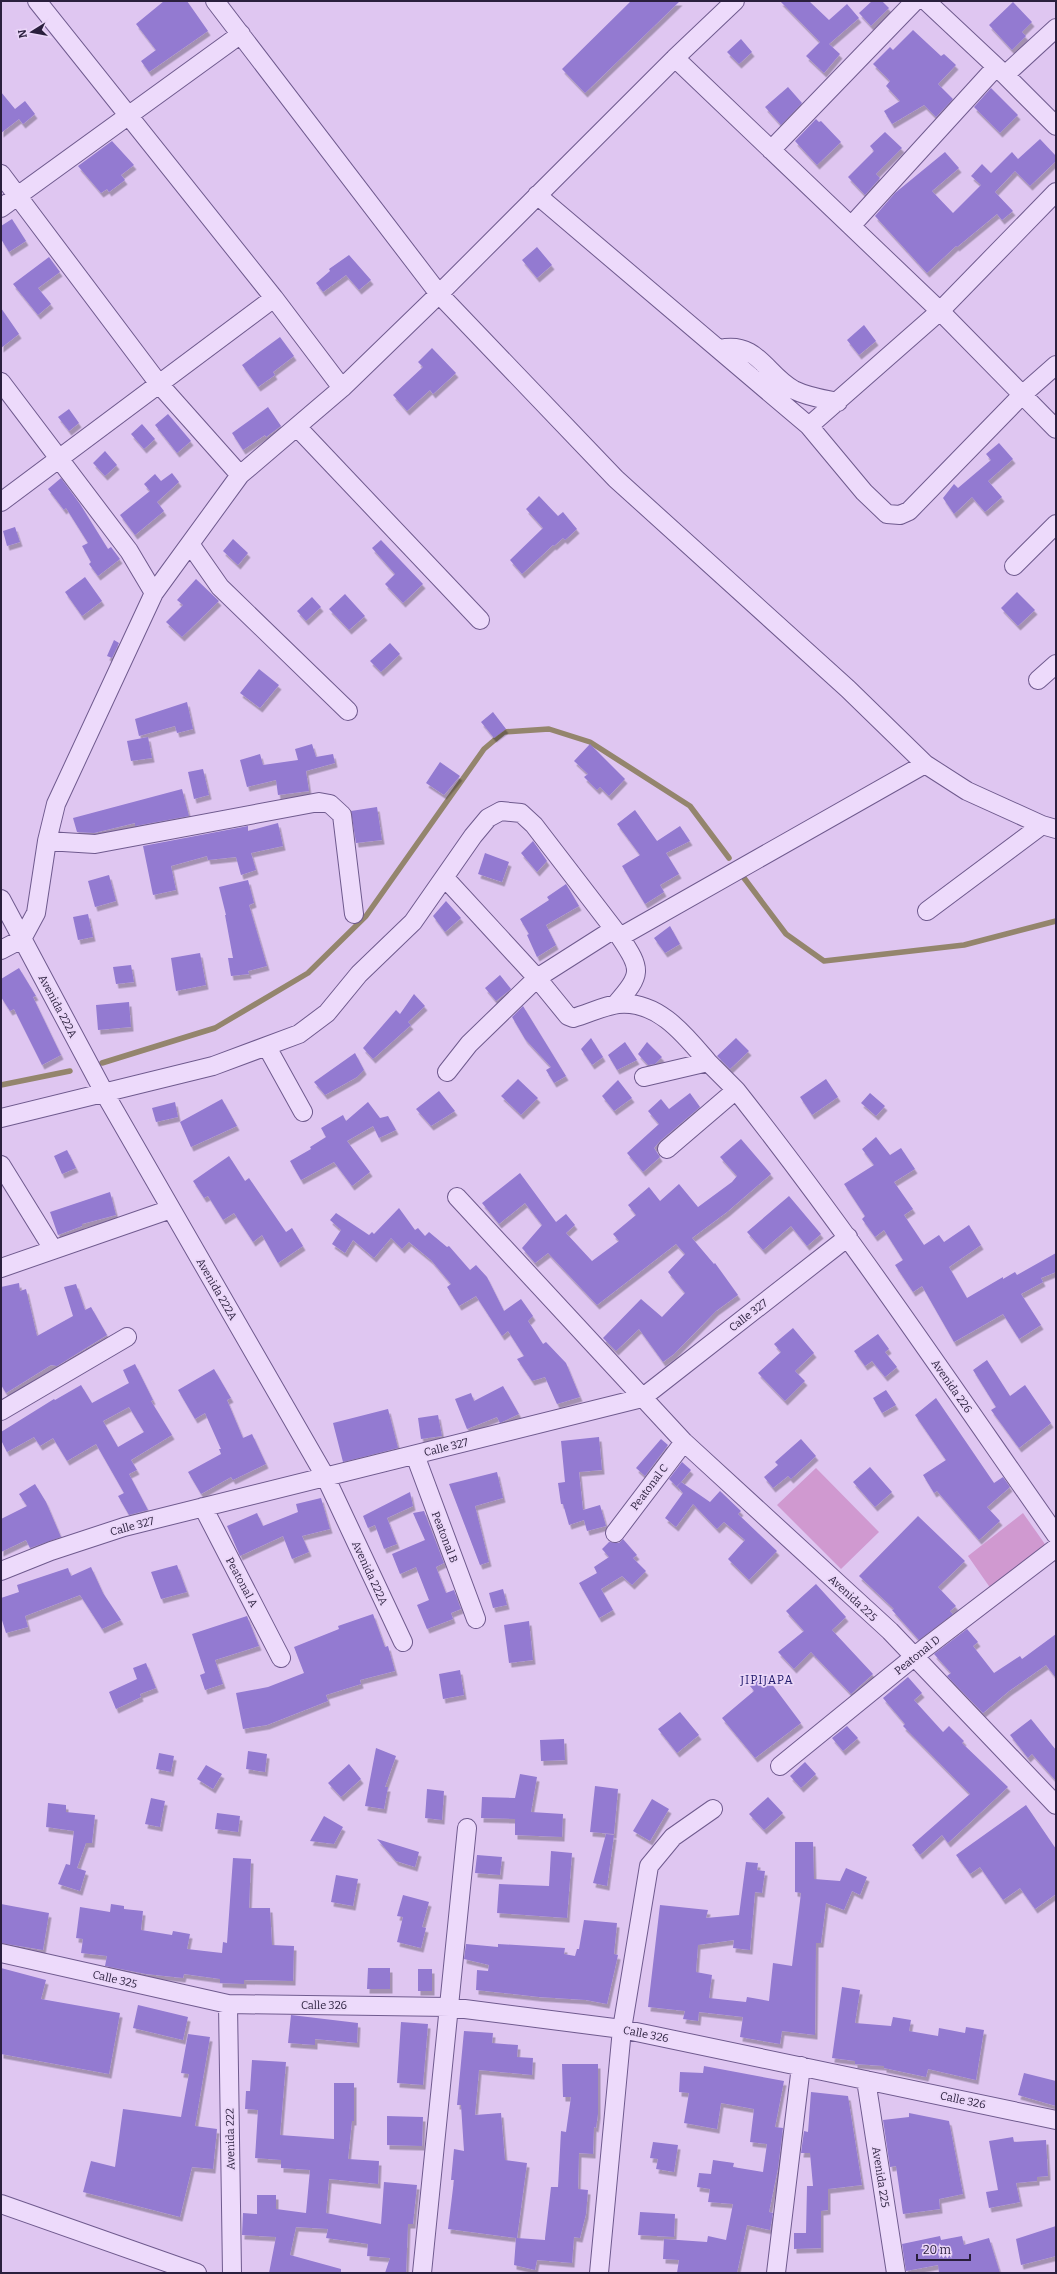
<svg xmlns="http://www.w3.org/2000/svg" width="1057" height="2274" viewBox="0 0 1057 2274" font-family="Bitter,serif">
<defs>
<filter id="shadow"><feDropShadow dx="2.5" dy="4.5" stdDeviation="0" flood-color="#0004"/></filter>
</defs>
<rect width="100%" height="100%" fill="#dfc6f1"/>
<path fill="#d099d0" d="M816,1468l63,64 -38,37 -64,-64z
M1023,1513l24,34 -56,42 -23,-33z"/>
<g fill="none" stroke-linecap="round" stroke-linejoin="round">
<path stroke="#94856d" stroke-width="5.5" d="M741,874l45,60 38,27 140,-16 92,-24
M102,1063l113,-35 93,-55 58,-57 118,-167 20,-17 45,-3 41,13 100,64 39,52
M1,1085l69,-14"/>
</g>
<path fill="#937ad1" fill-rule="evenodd" filter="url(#shadow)" d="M164,1h23l21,30 -59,41 -8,-11 15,-11 -20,-26z
M631,1h49l-95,92 -23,-24z
M780,1h29l20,19 18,-16 12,14 -30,26 11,10 -16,19 -18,-17 14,-14z
M872,1h10l7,7 -18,18 -12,-13z
M1013,2l19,20 -10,10 4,4 -14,14 -23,-25z
M913,30l28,26 3,-2 12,11 -18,19 15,15 -17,18 -12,-12 -32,19 -8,-13 16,-10 -14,-15 4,-5 -17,-17 17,-17 3,3z
M741,39l11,13 -13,12 -12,-12z
M788,87l14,16 -21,22 -16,-18z
M991,88l27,27 -18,18 -26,-26z
M1,92l14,17 10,-8 10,13 -12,10 -4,-5 -18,14z
M816,119l3,3 2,-1 20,21 -24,23 -22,-24z
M885,132l17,16 -26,26 4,4 -15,17 -17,-18 26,-26 -4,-5z
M1040,139l16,17v5l-26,25 -15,-15 -20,21 18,19 -11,9 -5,-6 -40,33 -1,-1 -29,27 -52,-57 20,-23 50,-41 14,16 -27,23 21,22 28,-28 -10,-9 11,-12 9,9 21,-21 6,7z
M112,141l22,24 -13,10 4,5 -16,12 -2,-3 -6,4 -23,-27z
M12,219l14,22 -17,11 -8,-13v-13z
M537,247l15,18 -15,13 -15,-18z
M349,255l22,25 -12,10 -13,-15 -23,17 -7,-9 14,-12 -1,-2z
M49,257l11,15 -22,16 13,16 -13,11 -25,-31z
M1,308l18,26 -18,14z
M864,325l12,16 -17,14 -12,-15z
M280,337l14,19 -21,16 2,3 -17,12 -16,-22z
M432,348l24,25 -23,21 -3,-4 -23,21 -14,-16 30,-28 -5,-5z
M268,407l13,19 -15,11 -1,-2 -22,15 -11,-17z
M69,409l10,14 -10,8 -11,-14z
M168,414l23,27 -14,12 -22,-28z
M142,424l13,15 -11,10 -13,-15z
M999,443l14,16 -25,22 14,16 -17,15 -13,-15 -18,17 -11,-16 11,-14 4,4 33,-28 -5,-6z
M105,451l12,14 -12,11 -12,-13z
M172,473l7,9 -22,20 7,9 -29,24 -15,-20 30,-24 -6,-7 11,-10 6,7z
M61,478l19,26 28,45 3,-2 9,12 -22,17 -9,-12 2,-2 -9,-16 6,-3 -22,-35 -2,2 -16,-21z
M539,496l19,20 5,-4 14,17 -12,11 -2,-2 -9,8 -1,-1 -31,29 -12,-14 33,-32 -17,-19z
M15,527l5,15 -13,4 -4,-15z
M233,539l15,14 -10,12 -15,-14z
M381,540l42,44 -20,19 -18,-19 10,-10 -23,-26z
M85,577l17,24 -20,15 -17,-24z
M196,579l23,22 -37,36 -16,-15 17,-17 -6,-5z
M1017,592l18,18 -17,16 -17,-18z
M345,594l20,22 -16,14 -20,-21z
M312,597l9,10 -15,14 -9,-10z
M114,640l5,3 -7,15 -5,-2z
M390,643l10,11 -19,18 -11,-11z
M259,669l20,16 -19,23 -20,-15z
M187,702l6,27 -16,4 -2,-7 -36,10 -4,-17z
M493,712l13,17 -12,9 -13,-16z
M148,737l4,21 -21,3 -4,-20z
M312,744l4,13 17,-3 2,9 -29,8 3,20 -31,4 -2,-15 -29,7 -7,-27 20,-6 3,11 35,-5 -3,-11z
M590,744l35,35 -16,17 -9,-9 -3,3 -13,-13 4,-3 -14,-13z
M440,762l20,14 -16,19 -18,-12z
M203,769l6,26 -15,4 -6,-27z
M182,789l7,27 -54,10v-3l-41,10 -17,-1 -4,-14z
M377,807l5,33 -26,3 -5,-32z
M635,810l22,31 23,-15 10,15 -24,12 13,21 -19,11 4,7 -19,12 -23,-38 18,-11 -23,-31z
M278,823l5,23 -32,7 5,17 -15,5 -5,-18 -28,3 -1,-4 -36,10 5,24 -23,5 -10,-49 105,-20v5z
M533,841l14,20 -10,11 -16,-19z
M485,853l24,9 -7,20 -24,-8z
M109,875l7,26 -21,6 -7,-26z
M248,880l6,23 -5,2 18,61 -19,5 1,3 -18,2 -3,-18h5l-8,-43h1l-7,-28z
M566,884l13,22 -33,19 10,20 -19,12 -10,-22 2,-1 -9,-15 29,-19 -2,-3z
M446,901l15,17 -16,14 -12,-16z
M88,914l5,23 -15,3 -5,-23z
M670,926l10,18 -15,9 -11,-15z
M200,953l6,32 -30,6 -5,-33z
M131,965l3,17 -18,2 -3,-17z
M19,968l17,28 -3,1 28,58 -19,10 -28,-56 -4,2 -9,-14v-18z
M500,975l11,14 -15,12 -11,-13z
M414,994l11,12 -17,16 3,3 -38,34 -10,-11 33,-38 4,4z
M129,1002l2,25 -33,3 -2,-25z
M523,1006l43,70 -12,7 -8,-13 5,-3 -26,-28 -13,-22z
M591,1038l12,19 -11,8 -11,-16z
M736,1038l13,13 -19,18 -13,-13z
M625,1042l12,18 -20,10 -9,-15z
M647,1042l15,15 -7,7 -7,1 -10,-11z
M355,1053l9,17 -7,7 -32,18 -11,-13z
M518,1079l20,19 -17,17 -20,-19z
M826,1079l12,18 -26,18 -12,-18z
M618,1080l14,18 -18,13 -12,-15z
M439,1091l16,20 -24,15 -15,-17z
M690,1093l10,14 -40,34 -6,7 6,9 -17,15 -16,-19 32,-29 -11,-13 13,-12 8,10z
M870,1093l15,13 -9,10 -15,-13z
M222,1099l15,27 -46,21 -11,-25z
M175,1102l3,15 -22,5 -4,-14z
M368,1102l12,16 8,-2 8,14 -17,8 -6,-12 -26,15 23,31 -18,14 -18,-24 -33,18 -11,-19 21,-12 -1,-2 16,-10 -5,-9 22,-13 3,6z
M876,1137l14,18 11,-7 14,21 -21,13 19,27 -9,6 20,30 15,-10 5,7 25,-17 12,20 -32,22 18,31 36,-21v2l12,-7 2,3 39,-22v19l-15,6 2,4 -22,12 20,31 -22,14 -16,-25 -49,28 -32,-56 -9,6 -18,-27 8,-5 -19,-30 -9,7 -13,-18 3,-3 -21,-32 30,-19 -12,-16z
M741,1139l30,35 -44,38 -35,26 22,26 1,-1 23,32 -22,16 -42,43 -11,8 -24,-33 -23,22 -13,-13 38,-39 21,18 23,-24 -17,-21 17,-18 -9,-10 -79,61 -49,-52 -13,10 -13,-15 20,-23 -17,-22 -26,21 -17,-21 38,-30 36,49 10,-8 9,11 -9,8 26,28 27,-20 -6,-7 23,-19 -8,-10 21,-18 11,14 19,-17 19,23 34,-25 5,-6 -17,-19z
M67,1150l9,18 -14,6 -8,-18z
M229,1156l16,25 4,-3 37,54 6,-4 11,18 -25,17 -16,-28 -9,7 -19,-29 -11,7 -15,-24 -4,2 -11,-17z
M110,1192l6,23 -34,9v2l-24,9 -8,-23z
M789,1196l32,38 -14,12 -16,-20 -28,24 -16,-18z
M399,1208l16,22 3,-2 7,8 4,-4 18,15 2,-1 21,24 6,-5 11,12 17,34 17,-12 12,17 -5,5 15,23 3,-2 20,21 14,34 -23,7 -12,-27 -13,4 -15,-22 7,-3 -16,-25 -6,5 -26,-40 -17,10 -12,-19 4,-3 -20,-24 -22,-18 -7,7 -11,-11 -17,20 -21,-18 -8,13 -13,-9 9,-14 -11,-10 6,-7 33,22 3,-3 2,2z
M19,1283l1,8 6,-2 11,47 36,-20 -9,-29 12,-3 9,26 6,-3 16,28 -50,31 -6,-1 -45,28 -5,-8v-98z
M793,1328l21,25 -19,18 10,10 -20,20 -27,-28 23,-21 -7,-8z
M878,1334l11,15 -4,3 12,15 -12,10 -13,-16 -7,5 -11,-15z
M987,1360l23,36 15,-11 26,38 -32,25 -28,-38 5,-3 -23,-37z
M135,1364l18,36 -2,1 21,34 -41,25 6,10 -8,4 19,36 -19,5 -11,-19 6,-3 -28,-49 -29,17 -14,-23 -13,8 -6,-9 -27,15 -6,-12v-8l53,-33 1,1 26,-15 11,18 37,-20 -6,-13zM129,1407l15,25 -26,15 -15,-26z
M214,1369l17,29 -4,2 16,38 9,-4 14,30 -33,16 -2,-3 -30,17 -13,-22 33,-18 -2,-5h2l-16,-36 -10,6 -17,-29z
M503,1386l16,28 -19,9 -3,-6 -30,12 -12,-30 16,-6 3,8z
M886,1390l10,15 -14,8 -9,-15z
M936,1398l58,85 9,-6 7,10 -23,20 13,14 -21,19 -42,-49 -3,2 -11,-18 23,-15 -31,-45z
M388,1409l10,39 -55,14 -10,-39z
M438,1415l4,21 -21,3 -3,-21z
M599,1437l3,33 -23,2 4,38 17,-5 6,21 -19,5 -3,-11 -15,5 -6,-21h-2l-3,-21 7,-1 -4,-41z
M661,1439l7,6 -23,31 -9,-8z
M801,1439l15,17 -25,23 -3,-3 -15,12 -9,-11 14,-12 -3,-3z
M682,1462l9,8 -14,17 -8,-8z
M870,1467l22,25 -17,15 -22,-25z
M497,1472l6,26 -28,8 14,56 -9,3 -31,-81z
M681,1482l29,20 10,-11 21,20 -3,3 39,37 -28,29 -21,-21 17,-19 -21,-18 -7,7 -24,-25 -17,23 -11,-9 18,-25 -6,-7z
M35,1484l11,18 15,35 -31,11 -4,-8 -25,12v-33l26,-13 -8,-12z
M410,1492l3,14 -26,12 10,26 -13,5 -9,-24 -7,3 -5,-12z
M321,1498l9,31 -28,7 7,16 -17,7 -9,-23 -43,20 -13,-30 30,-13 6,13 35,-14 -2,-8z
M424,1511l20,52 -8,4 10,26 8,-3 7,19 -10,4 2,6 -26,10 -10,-24 12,-5 -13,-33 -16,7 -8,-20 33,-14 -12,-27z
M918,1516l47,45 -27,26 18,19 -6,5 3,3 -34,26 -27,-30 2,-1 -35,-33z
M623,1539l14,16 -4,3 13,13 -14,14 -10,-9 -21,13 12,21 -14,8 -20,-35 18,-10 -3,-6 15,-10 -7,-8 7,-7 10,1z
M177,1565l10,27 -26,7 -10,-27z
M91,1567l12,26 18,27 -19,9 -22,-34 -55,21 3,11 -22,6 -5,-16v-19l18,-6 -2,-7 51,-17 3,8z
M816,1584l30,33 -14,13 41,44 -22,20 -40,-42 -17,17 -16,-17 26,-21 -18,-20z
M503,1589l4,16 -14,3 -4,-15z
M373,1614l12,33 3,-1 7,25 -35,9 1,4 -35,11 2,6 -61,24 -24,4 -7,-36 32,-6 36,-14 -10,-26 45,-18 -1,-3z
M247,1616l12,30 -44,14 8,24 -18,6 -5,-15 5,-2 -13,-39z
M529,1621l4,39 -24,3 -5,-38z
M967,1629l11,13 -5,4 21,27 26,-17 2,3 34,-25v44l-10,-13 -37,26 -26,22 -36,-37 4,-3 -17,-19z
M146,1663l10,25 -16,6 1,3 -25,12 -7,-17 28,-13 -4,-11z
M460,1670l4,25 -21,4 -4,-25z
M765,1675l36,48 -46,35 -33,-40 32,-27 -4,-5z
M908,1677l14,16 -8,7 29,32 6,-6 15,15 -2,2 46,44 -60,56 -6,-8 -22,20 -8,-10 58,-51 -67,-68 2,-2 -22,-26z
M680,1712l19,23 -22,18 -19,-24z
M1031,1719l25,31v31l-24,-27 -4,4 -18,-23z
M847,1726l11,12 -15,13 -11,-13z
M564,1739l1,21 -24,1 -1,-21z
M376,1748l20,8 -11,31h3l-4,22 -19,-3z
M248,1751l19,3 -2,18 -19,-3z
M159,1753l15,3 -3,16 -15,-3z
M805,1762l11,12 -15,14 -11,-12z
M349,1764l12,15 -20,18 -13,-14z
M206,1765l16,9 -9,15 -16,-10z
M520,1774l17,3 -6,35 32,2 -1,23 -47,-2v-16l-34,-1 1,-21 33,1z
M595,1786l23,3 -4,45 -24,-2z
M427,1789l17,2 -2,29 -17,-2z
M768,1797l15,16 -19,17 -15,-16z
M151,1798l14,3 -5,26 -15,-3z
M652,1799l17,10 -19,32 -17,-10z
M48,1803l18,2v7l29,3 -3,28h-6l-9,25 9,3 -6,20 -22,-7 8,-20 4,1 4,-34 -28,-4z
M1026,1805l30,44v45l-21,15 -15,-21 -17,12 -23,-33 -10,7 -14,-19z
M217,1813l23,3 -2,16 -23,-3z
M324,1816l19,11 -9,17 -24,-3z
M606,1834l8,1 -7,51 -14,-3z
M377,1839l42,13 -4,15 -19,-6z
M795,1842h18l1,37 26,2 6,-13 21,9 -7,18 -8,-4 -8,19 -18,-7 -5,40h-5l-1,92 -33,-4 -2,13 -40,-7 3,-20 -44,-5 -1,9 -15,-2 2,-8 -37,-4 12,-102 48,5 -2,8 33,-3 7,-53 12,1 -1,7 8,1 -3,22 -7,-1 -5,58 -17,-2 1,-8 -36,5 -2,27 16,3 -3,23 37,4 1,-5 22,4 4,-38 19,3 9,-73 -6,-1z
M551,1851l21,2 -5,65 -70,-5 2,-29 50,2z
M477,1855l25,2 -2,18 -25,-2z
M233,1858l18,1 -2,49h21l2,37 22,1 -1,35 -49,-1v4l-24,-1v-4l-36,-5 -1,4 -37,-4 -41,-8 2,-10 -26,-3 2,-14 -7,-1 4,-31 30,5 1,-8 13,2v3l19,2 -2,19 31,5 1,-4 17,3 -3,15 35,4 1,-11 4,1z
M336,1875l22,4 -5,27 -22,-4z
M403,1895l26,7 -7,25 4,1 -5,20 -24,-6 6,-25 -6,-1z
M1,1904l48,9 -6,37 -42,-7z
M584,1920l33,3 -3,31 4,1 -11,49 -21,-4 -47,-3 -63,-7 1,-20 11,1 1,-6 -25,-6 2,-15 32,3v-3l67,4 -1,6 11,2 2,-7h2z
M1,1968l45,12 -5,19 79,14 -11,61 -108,-20z
M368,1968h22v21h-23z
M418,1969h14v22h-14z
M842,1987l18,3 -5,33 36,3 2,-9 18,3 -2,11 29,5 1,-8 26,5 1,-6 18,3 -8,50 -48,-11 -2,8 -42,-9v-2l-29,-2v-3l-23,-3z
M138,2005l50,12 -5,23 -50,-12z
M291,2015l67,8 -1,20 -42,-4v6l-27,-2z
M401,2022l27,2 -5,61 -26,-2z
M464,2031l29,2 -1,10 26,2 -1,12 16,1 -1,17 -53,-5 -4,45 26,-2 4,47 22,3 -10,75 28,2v-2l6,-51h7l3,-56 5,1 5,-35h-8l-1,-33h36v50l-2,14 -2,-1 -1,27 -14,-1 -1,36 10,1 -2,24 -6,24 -6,-1 -2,26 -35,-3 -2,10 -21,-5 2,-27 -68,-9 6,-49h-3l3,-31 10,2 -3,-46h-4z
M188,2034l22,3 -15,89 22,3 -4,40 -21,-2 -12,50 -97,-25 8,-31 24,6 8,-58 58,8 8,-43 -8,-1z
M252,2060l34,2 -6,73 54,4v-56h20v38h-2l-4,38 31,2 -1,23 -49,-5 -3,34 55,11 3,-42 33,3 -4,39h-5l-2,49h-21l5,-15 -23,-2 1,-12 -42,-6 2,-9 -32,-2 -6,28 51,14v4h-72l7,-36 -34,-2 1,-22 14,1v-19h19v14l30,4 4,-43 -29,-2v-8l-26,-2 3,-48 -13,-1 1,-18h4z
M704,2066l80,15 -9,46 8,1 -5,40 -9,44 4,1 -3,17 -23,-5 -10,48h-60l2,-13 -16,-1 1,-20 43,3 1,-6 18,4 7,-36 -25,-2 2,-13 -13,-2 2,-14 12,1 2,-14 21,3 -1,4 30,5 4,-28 -17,-2 4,-33 -33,-6 -4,26 -33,-6 5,-30 -10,-1 1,-20 23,1z
M1024,2073l32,8v25l-38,-11z
M811,2092l37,4 14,89 -34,4v21l-7,1v37l-27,1v-16h12l1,-47h6l-3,-33h-9l3,-22 4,1z
M909,2113l40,8 14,73 -24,5 1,10 -37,5 -7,-48 -6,1 -7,-47 26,-3z
M387,2116l36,1 -1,29 -35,-1z
M1013,2137l1,5 32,-2 2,36 -11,1v4l-21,2 4,19 -31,6 -3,-16 12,-2 -9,-49z
M653,2142l25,3 -4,27 -18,-3 2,-10 -8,-1z
M640,2212l35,2 -1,23 -36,-2z
M1056,2226v30l-35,9 -5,-26z
M940,2236l1,4 21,-4 2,9 25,-7 11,35h-61l-1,-8 -32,6 -4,-27z"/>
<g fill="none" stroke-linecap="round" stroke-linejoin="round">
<defs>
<path id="street" d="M37,1l237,297 68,90
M215,1l224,293 177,185 232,210 77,75 42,27 75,34 14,4
M926,1l79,74 51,51
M675,58l265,253 116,118
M1005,75l51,-47
M771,150l144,-149
M1,174l158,210 81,91
M537,195l272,231 55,66 23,22 13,1 9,-4 113,-116 34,-30
M1,208l240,-174
M851,226l145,-159
M720,349c38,-8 46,26 74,41 14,7 29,9 44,12
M1,382l128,169 25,42
M809,426l131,-115 116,-119
M298,428l182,192
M1,502l273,-204
M190,544l30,43 128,124
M1014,566l42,-42
M1038,680l18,-16
M47,841l48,3 224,-42 11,2 12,11 12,99
M445,878l92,100 31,38 5,2c15,-4 30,-12 45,-14 40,-4 67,31 90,58
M1,899l104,195 220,382 78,166
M927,911l115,-86
M1,950l21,-11 14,-26 11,-72 9,-37 98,-211 86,-118 102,-87 97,-94 236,-236 60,-57
M616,1004c26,-30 26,-34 4,-67
M267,1047l36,65
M447,1072l22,-28 68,-66 77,-49
M644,1077l64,-15 28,28
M1,1118l212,-52 86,-32 28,-21 32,-39 54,-52 60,-86 15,-18 13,-7 20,2 13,12 86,112 305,-173
M667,1149l69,-59c113,143 215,295 320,445
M1,1165l52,84
M457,1197l227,245 206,189 166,174
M1,1268l170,-59
M1,1411l126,-74
M415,1455l61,164
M203,1507l78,151
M615,1533l69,-91
M1,1571l50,-20 73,-24 518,-129 206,-161
M780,1766l145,-118 131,-100
M1,1953l227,51 221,3 173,22 434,91
M228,2004l4,269
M866,2080l30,193
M1,2204l196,69
M422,2273l45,-445
M599,2273l23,-244 27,-163 24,-29 40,-28
M776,2273l25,-207"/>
</defs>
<use href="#street" stroke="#6f5a8e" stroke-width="20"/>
<use href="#street" stroke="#eddafb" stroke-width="18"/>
</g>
<g text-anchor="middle" stroke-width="3.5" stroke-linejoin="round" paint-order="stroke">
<g font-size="11" fill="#2a1f3d" stroke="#ead6f8">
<text transform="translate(58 1006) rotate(62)" y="4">Avenida 222A</text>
<text transform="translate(217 1289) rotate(60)" y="4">Avenida 222A</text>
<text transform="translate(748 1315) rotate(-38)" y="4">Calle 327</text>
<text transform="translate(952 1386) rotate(55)" y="4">Avenida 226</text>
<text transform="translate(446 1447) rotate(-14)" y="4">Calle 327</text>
<text transform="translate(649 1487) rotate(-53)" y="4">Peatonal C</text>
<text transform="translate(132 1526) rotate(-15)" y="4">Calle 327</text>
<text transform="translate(445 1537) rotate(69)" y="4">Peatonal B</text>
<text transform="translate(370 1573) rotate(65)" y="4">Avenida 222A</text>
<text transform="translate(242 1582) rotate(62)" y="4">Peatonal A</text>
<text transform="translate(853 1598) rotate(43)" y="4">Avenida 225</text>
<text transform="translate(917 1655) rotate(-39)" y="4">Peatonal D</text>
<text transform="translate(115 1979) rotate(13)" y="4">Calle 325</text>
<text x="324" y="2009">Calle 326</text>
<text transform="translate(646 2034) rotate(11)" y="4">Calle 326</text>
<text transform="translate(963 2100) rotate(12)" y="4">Calle 326</text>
<text transform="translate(230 2139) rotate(-91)" y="4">Avenida 222</text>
<text transform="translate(881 2177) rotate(81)" y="4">Avenida 225</text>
</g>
<g font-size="12" letter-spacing="1" fill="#221b6d" stroke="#ead6f8">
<text x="767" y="1684">JIPIJAPA</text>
</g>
</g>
<rect width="1057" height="2274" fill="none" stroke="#2a1f3d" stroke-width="4"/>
<g transform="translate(32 32) rotate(259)" stroke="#ead6f8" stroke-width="3" paint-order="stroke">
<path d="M0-3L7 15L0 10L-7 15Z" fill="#2a1f3d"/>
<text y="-6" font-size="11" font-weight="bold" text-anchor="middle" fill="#2a1f3d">N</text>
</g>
<path d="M917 2254v6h53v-6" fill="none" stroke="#2a1f3d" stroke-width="2"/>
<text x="923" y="2254" font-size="12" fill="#2a1f3d" stroke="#ead6f8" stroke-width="3" paint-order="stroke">20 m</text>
</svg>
